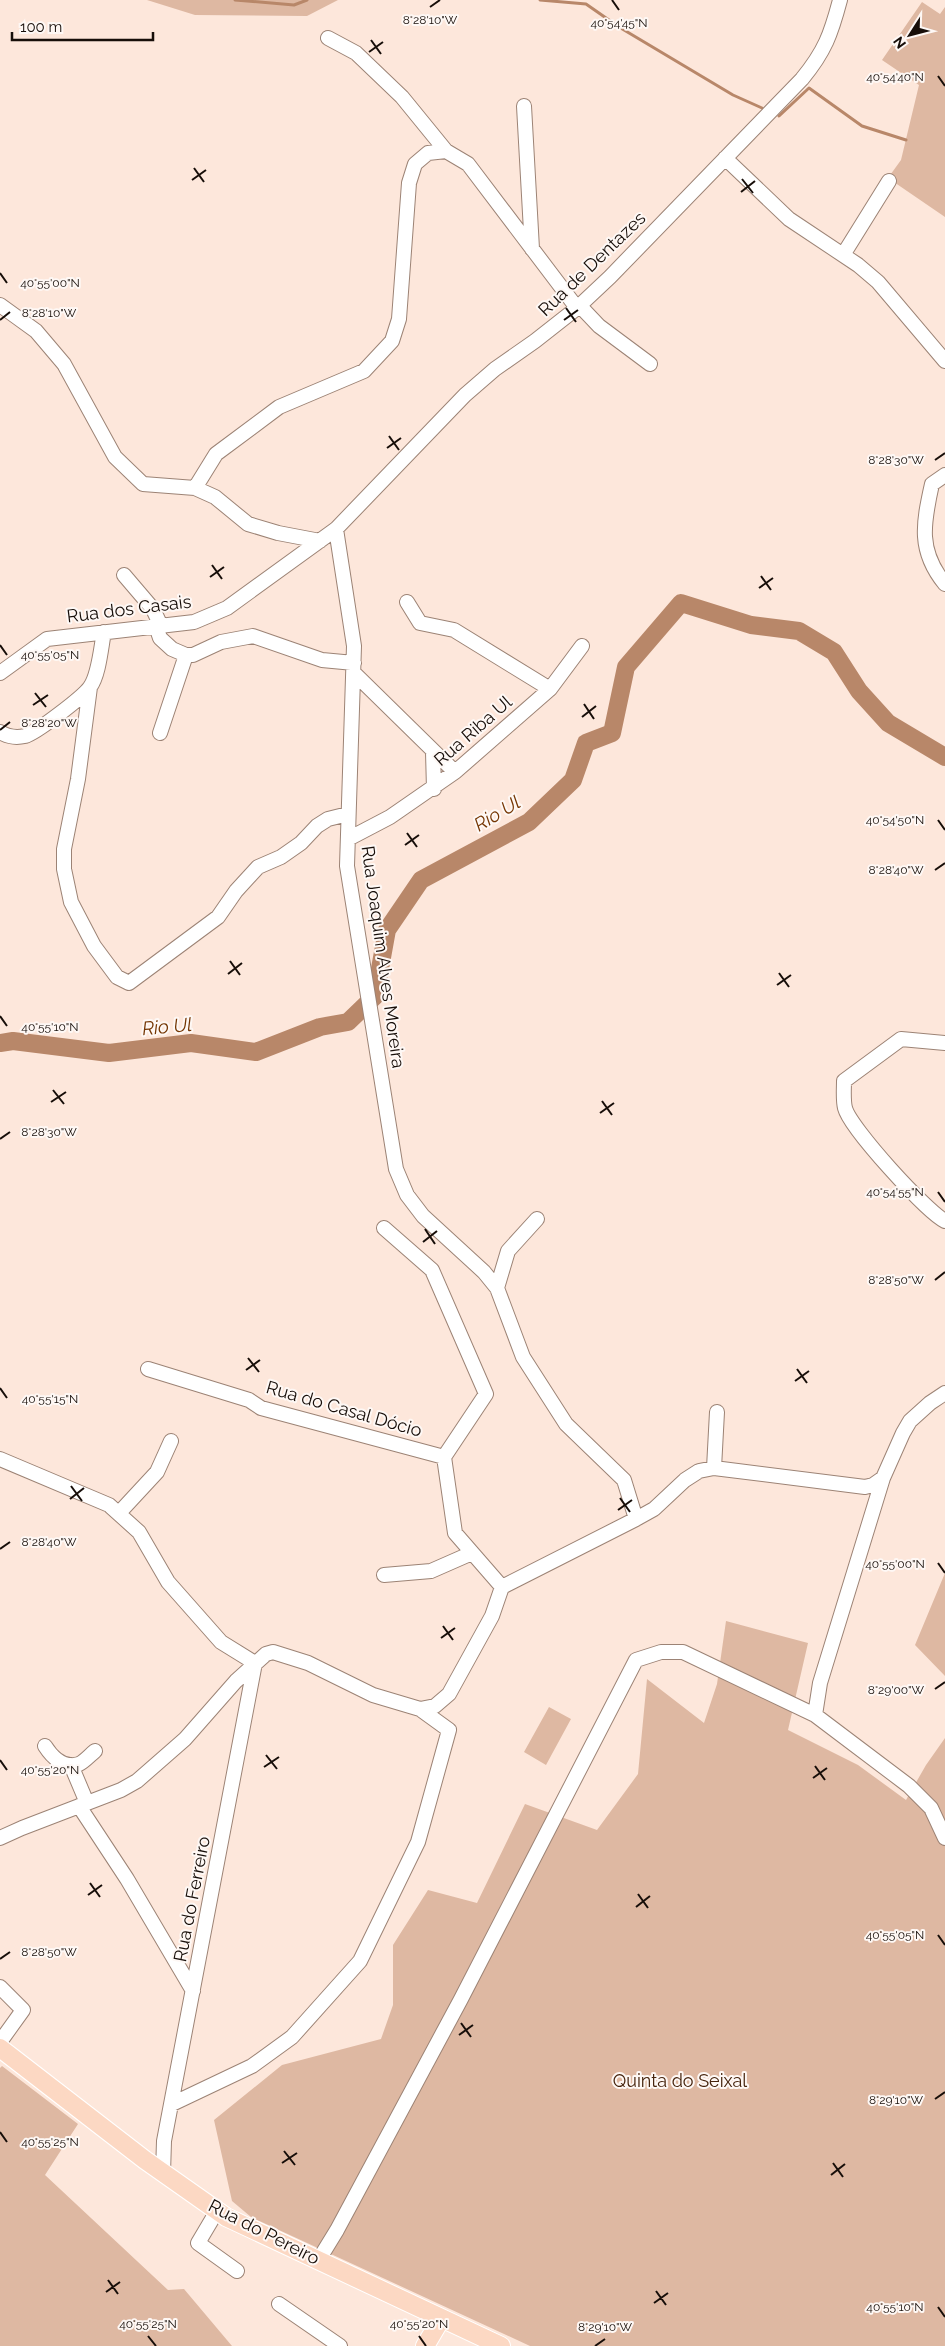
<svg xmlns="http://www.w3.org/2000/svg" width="945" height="2346" viewBox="0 0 945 2346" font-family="Raleway,sans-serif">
<rect width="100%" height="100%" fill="#fde7db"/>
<path fill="#deb8a2" d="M147,0h191l-31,16 -112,-1z
M922,2l18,12 5,-7v210l-57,-39 13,-18 18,-75 -37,-25z
M945,1573v103l-30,-31z
M726,1621l82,22 -20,87 70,35 48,35 20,-35 19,-27v608h-415l-279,-129 -19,-16 -18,-81 68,-55 99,-26 12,-34v-60l35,-55 49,13 48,-99 72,26 41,-56 9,-95 57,44 13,-39z
M549,1707l22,12 -25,46 -22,-13z
M2,2066l76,58 -33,51 123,115 16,-1 48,57h-232v-278z"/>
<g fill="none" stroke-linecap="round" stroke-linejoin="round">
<path stroke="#b88769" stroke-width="3" d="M235,0l59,5 13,-5
M540,0l46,4 33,23 114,68 29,13
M779,116l30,-28 53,38 44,14"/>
<path stroke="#b88769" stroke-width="18" d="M0,1043l13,-2 96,12 82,-10 65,9 64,-25 28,-5 27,-26 12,-66 34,-50 108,-58 44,-42 13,-37 26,-10 14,-66 55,-64 70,22 48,6 35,21 25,39 29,32 57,34"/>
<defs>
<path id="minor" d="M328,38l28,15 46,44 44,54
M524,106l8,143
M725,158l64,61 69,46 20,17 67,79
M843,255l46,-74
M0,305l36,26 28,33 51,93 28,27 52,4 20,9 33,27 30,9 42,8
M580,306l19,20 51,38
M945,475l-13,9c-9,40 -14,67 13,100
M195,488l21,-34 63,-47 85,-36 28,-30 7,-22 10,-136 6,-19 13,-11 18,-2 22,13 109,144
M336,529l18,117 -7,220 49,303 11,26 16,21 61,56 13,16 26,69 43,67 58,56 12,39
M124,575l29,34 8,17
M407,602l13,21 34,7 96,59
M156,626l4,12 12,11 14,6h7l28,-13 32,-6 69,24 32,3
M0,673l47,-34 147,-17 33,-14 109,-79 129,-134 30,-26 40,-28 42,-33 33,-31 192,-198c23,-28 29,-45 38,-79
M355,674l100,98
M90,687l-12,92 -14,70v20l7,33 23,44 23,31 12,6 89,-66 18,-26 22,-24 23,-10 20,-14 16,-17 11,-7 20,-5
M0,732c8,5 16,6 25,4 11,-3 58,-39 65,-49 9,-12 11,-40 14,-55
M160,733l26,-78
M433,752l1,37
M348,839l42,-22 65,-45 95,-83 32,-43
M945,1043l-44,-4 -57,42c0,8 -1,19 1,27 5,20 82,104 100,113
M384,1228l48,42 54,124 -42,63 11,76 47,54
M497,1288l11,-37 29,-32
M148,1369l101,31 12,8 183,49
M945,1393l-15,10 -20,18 -7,12 -20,45 -63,205 -5,32 94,71 22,22 14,30
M0,1459l109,46 30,27 29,50 53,60 34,21 -91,478 -1,32
M714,1468l3,-56
M119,1513l38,-41 14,-31
M384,1575l47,-4 41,-18
M45,1746c7,11 19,23 34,18 5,-2 11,-9 16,-13
M71,1765l16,38
M79,1806l48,73 66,112
M0,1838l22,-10 99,-38 16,-9 48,-42 51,-58 30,-27 7,-2 35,11 65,32 47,14 15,-3 14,-12 43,-78 10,-29 134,-68 18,-10 31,-29 14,-9 15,-3 151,19 8,-2 10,-7
M0,1987l23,23 -23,32
M172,2104l80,-38 40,-29 68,-76 58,-119 31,-112 -29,-21
M217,2211l-19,32 39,28
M318,2261l19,-31 124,-231 175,-339 25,-8h22l132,63
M279,2304l61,42"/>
<path id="major" d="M0,2048l145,112 81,57 275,129
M425,2346l16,-27"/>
</defs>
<use href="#minor" stroke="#9c8375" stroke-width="16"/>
<use href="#major" stroke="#fff" stroke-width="20"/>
<use href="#minor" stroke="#fff" stroke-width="14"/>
<use href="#major" stroke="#fcd8c3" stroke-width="18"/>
</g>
<path fill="none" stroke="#170e09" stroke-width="2" d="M612,0l7,10M430,7l10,-7M371,40l10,14M369,52l14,-10M938,76l7,10M194,168l10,14M742,179l11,14M192,180l14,-10M741,192l14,-11M0,273l7,10M566,308l10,14M0,320l10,-8M564,320l14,-10M389,436l10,14M387,448l14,-10M935,460l10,-7M212,565l10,14M761,576l10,14M210,577l14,-10M759,588l14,-10M0,645l7,10M35,693l11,14M584,704l10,15M33,705l15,-10M582,717l14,-11M0,730l10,-8M938,820l7,10M407,833l10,14M405,845l14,-10M935,870l10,-7M230,961l10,14M779,973l10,14M228,974l14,-11M777,985l14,-10M0,1016l7,10M53,1090l11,14M602,1101l10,14M51,1102l15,-10M600,1113l14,-10M0,1139l10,-7M938,1192l7,10M425,1229l10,15M423,1242l14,-11M935,1280l10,-8M248,1358l11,14M797,1369l10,14M246,1370l14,-10M795,1381l14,-10M0,1388l7,10M71,1486l11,15M620,1498l10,14M70,1499l14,-11M618,1510l14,-10M0,1549l10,-7M938,1563l7,10M443,1626l10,14M441,1638l14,-10M935,1689l10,-7M266,1755l11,14M0,1760l7,10M815,1766l10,14M264,1767l15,-10M813,1778l14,-10M90,1883l10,14M638,1894l10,14M88,1895l14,-10M636,1907l14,-11M938,1935l7,10M0,1959l10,-7M461,2023l10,14M459,2035l14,-10M935,2099l10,-7M0,2132l7,10M284,2151l11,14M282,2163l15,-10M833,2163l10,14M831,2175l14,-11M108,2280l10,14M656,2291l10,14M106,2292l14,-10M654,2303l14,-10M938,2307l7,10M148,2336l8,10M419,2336l7,10M595,2346l10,-7"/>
<g text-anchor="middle" stroke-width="4" stroke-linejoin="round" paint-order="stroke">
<g font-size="18" fill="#170e09" stroke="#fef8f5">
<text transform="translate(592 264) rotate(-44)" y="6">Rua de Dentazes</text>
<text transform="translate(129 609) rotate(-7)" y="6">Rua dos Casais</text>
<text transform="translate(473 731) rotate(-41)" y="6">Rua Riba Ul</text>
<text transform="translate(383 957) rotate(82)" y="6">Rua Joaquim Alves Moreira</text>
<text transform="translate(344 1409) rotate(16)" y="6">Rua do Casal Dócio</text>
<text transform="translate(192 1899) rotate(-79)" y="6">Rua do Ferreiro</text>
<text transform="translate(264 2232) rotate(27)" y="6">Rua do Pereiro</text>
</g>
<g font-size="18" fill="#46240d" stroke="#fef8f5">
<text x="680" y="2087">Quinta do Seixal</text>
</g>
<g font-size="19" font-style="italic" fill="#753603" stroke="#fef8f5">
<text transform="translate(497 813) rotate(-31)" y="7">Rio Ul</text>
<text transform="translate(167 1026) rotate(-5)" y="7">Rio Ul</text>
</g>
</g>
<g font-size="12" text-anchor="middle" fill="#170e09" stroke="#fef8f5" stroke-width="4" stroke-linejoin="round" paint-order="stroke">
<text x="430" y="24">8°28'10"W</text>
<text x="619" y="27">40°54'45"N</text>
<text x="895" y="81">40°54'40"N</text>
<text x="50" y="287">40°55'00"N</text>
<text x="49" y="317">8°28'10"W</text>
<text x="896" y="464">8°28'30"W</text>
<text x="50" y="659">40°55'05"N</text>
<text x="49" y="727">8°28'20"W</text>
<text x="895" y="824">40°54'50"N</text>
<text x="896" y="874">8°28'40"W</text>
<text x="50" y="1031">40°55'10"N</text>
<text x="49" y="1136">8°28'30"W</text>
<text x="895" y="1196">40°54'55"N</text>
<text x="896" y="1284">8°28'50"W</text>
<text x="50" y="1403">40°55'15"N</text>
<text x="49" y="1546">8°28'40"W</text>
<text x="895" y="1568">40°55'00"N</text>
<text x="896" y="1694">8°29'00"W</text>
<text x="50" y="1774">40°55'20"N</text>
<text x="895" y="1939">40°55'05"N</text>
<text x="49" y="1956">8°28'50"W</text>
<text x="896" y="2104">8°29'10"W</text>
<text x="50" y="2146">40°55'25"N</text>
<text x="895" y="2311">40°55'10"N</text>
<text x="148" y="2328">40°55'25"N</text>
<text x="419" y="2328">40°55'20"N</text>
<text x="605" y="2331">8°29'10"W</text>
</g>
<g transform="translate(910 35) rotate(234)" stroke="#fef8f5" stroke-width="4" paint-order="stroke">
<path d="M0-4L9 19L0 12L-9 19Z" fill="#170e09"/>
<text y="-8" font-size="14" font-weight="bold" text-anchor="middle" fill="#170e09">N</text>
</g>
<path d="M12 32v8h141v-8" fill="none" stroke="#170e09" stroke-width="2.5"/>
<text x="20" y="32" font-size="15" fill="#170e09" stroke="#fef8f5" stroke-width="4" paint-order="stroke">100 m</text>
</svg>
